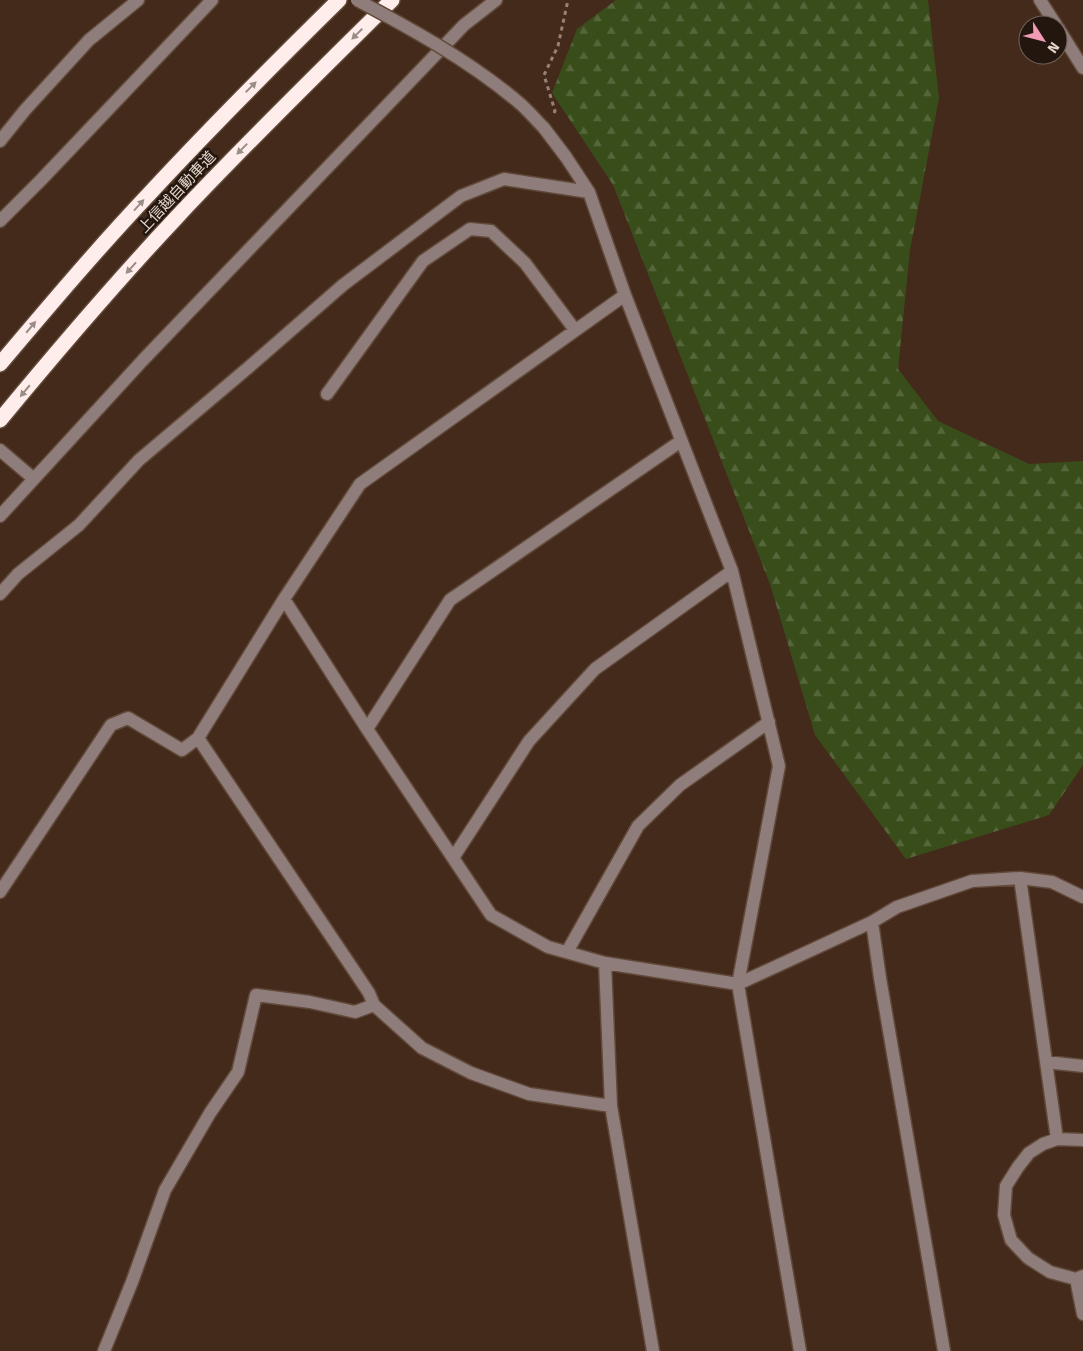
<svg xmlns="http://www.w3.org/2000/svg" width="1083" height="1351" viewBox="0 0 1083 1351" font-family="'Fira Sans','Noto Sans JP',sans-serif">
<defs>
<pattern id="forest-firs" width="22" height="20" patternUnits="userSpaceOnUse" patternTransform="scale(1.25)"><rect width="22" height="20" fill="#394d1b"/><path d="M5 1l3.5 6h-7zM16 11l3.5 6h-7z" fill="#56663b"/></pattern>
</defs>
<rect width="100%" height="100%" fill="#442a1a"/>
<path fill="url(#forest-firs)" d="M616,0h312l11,98 -29,152 -12,119 40,52 91,43 54,-3v304l-34,50 -143,44 -91,-124 -45,-151 -157,-399 -61,-92 25,-64z"/>
<g fill="none" stroke-linecap="round" stroke-linejoin="round">
<defs>
<path id="minor" d="M1040,0l16,25
M1058,28l25,40
M544,128l22,29 23,35 36,103 107,276 47,195 -41,218 62,367
M0,141l25,-31 64,-70 49,-40
M0,221l41,-41 171,-180
M327,394l96,-133 47,-32 21,2 34,32 50,67
M0,450l34,29
M0,516l143,-156 321,-335 32,-25
M0,594l18,-20 61,-49 60,-65 110,-93 94,-82 118,-89 43,-17 85,13
M284,599l83,130 124,186 57,32 57,16 133,21 134,-62 25,-15 75,-26 48,-3 32,4 31,15
M367,729l83,-129 231,-159
M453,858l76,-117 66,-72 137,-98
M1020,878l37,261
M0,892l111,-167 17,-7 54,32 16,-12
M872,922l8,56 64,373
M567,952l71,-126 42,-41 89,-63
M605,963l6,143 42,245
M1046,1062l37,4
M611,1106l-82,-12 -58,-21 -49,-25 -48,-43 -5,-12 -171,-255 86,-139 76,-115 265,-189
M1083,1140l-26,-1 -14,5 -14,9 -11,14 -12,19 -2,29 7,25 17,18 22,14 26,7 7,-3
M1076,1279l7,35
M104,1351l28,-69 33,-92 45,-77 28,-41 18,-77 54,7 45,10 19,-7"/>
<path id="highway" d="M0,364c49,-58 98,-116 150,-171 61,-66 125,-130 189,-193
M0,420c57,-69 115,-137 176,-202 70,-75 143,-146 216,-218"/>
</defs>
<use href="#minor" stroke="#61493a" stroke-width="15"/>
<use href="#highway" stroke="#61493a" stroke-width="18"/>
<path stroke="#988275" stroke-width="3" stroke-dasharray="4 4" stroke-linecap="butt" d="M554,113l1,-2 -11,-36 14,-29 10,-46"/>
<use href="#minor" stroke="#8e7d7a" stroke-width="12"/>
<use href="#highway" stroke="#feedea" stroke-width="15"/>
<defs>
<path id="minor-bridge" d="M357,0c56,30 111,60 160,101 10,8 18,18 27,27"/>
</defs>
<use href="#minor-bridge" stroke="#61493a" stroke-width="15" stroke-linecap="butt"/>
<use href="#minor-bridge" stroke="#8e7d7a" stroke-width="12"/>
</g>
<defs><path id="oneway-solid" d="M-6-.8H1V-3.2L6.5 0L1 3.2V.8H-6Z" transform="scale(1.25)"/></defs>
<g fill="#9b8c87">
<use href="#oneway-solid" transform="translate(357 34) rotate(135)"/>
<use href="#oneway-solid" transform="translate(251 87) rotate(-45)"/>
<use href="#oneway-solid" transform="translate(242 149) rotate(134)"/>
<use href="#oneway-solid" transform="translate(139 205) rotate(-48)"/>
<use href="#oneway-solid" transform="translate(131 268) rotate(132)"/>
<use href="#oneway-solid" transform="translate(31 327) rotate(-50)"/>
<use href="#oneway-solid" transform="translate(25 391) rotate(130)"/>
</g>
<g text-anchor="middle" stroke-width="5" stroke-linejoin="round" paint-order="stroke">
<g font-size="15" fill="#e6d5ca" stroke="#22160f">
<text transform="translate(177 192) rotate(-47)" y="5">上信越自動車道</text>
</g>
</g>
<g transform="translate(1043 40) rotate(126)"><circle r="24" fill="#22160f" stroke="#70625a"/>
<path d="M0-4L9 19L0 12L-9 19Z" fill="#f09ab6"/>
<text y="-8" font-size="14" font-weight="bold" text-anchor="middle" fill="#e6d5ca">N</text>
</g>
</svg>
